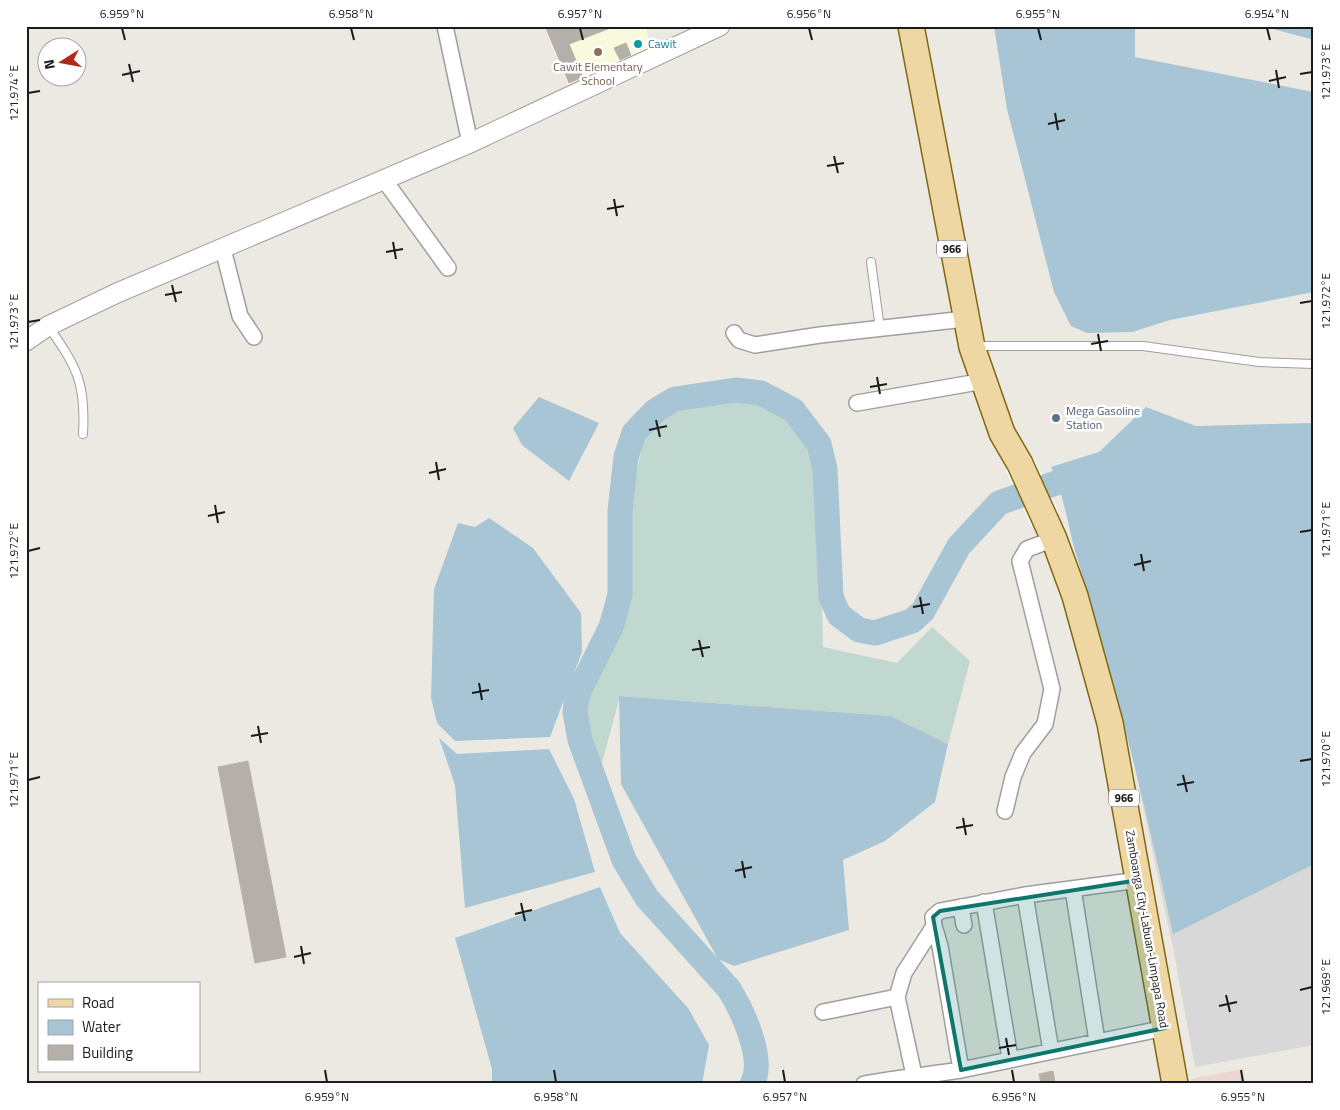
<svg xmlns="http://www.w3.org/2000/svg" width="1340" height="1110" viewBox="0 0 1340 1110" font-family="'Titillium Web',sans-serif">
<rect width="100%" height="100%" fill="#ece9e2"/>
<path fill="#d9d8d8" d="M1119,693l195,92v260l-119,22 -22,-119z"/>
<path fill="#ebd6d3" d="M1243,1069l2,15h-53l-1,-5z"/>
<path fill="#f7fadc" d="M544,26h102l4,22 -82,37z"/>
<path fill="#c1d8d0" d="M764,401l42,36 13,55 4,155 74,16 35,-36 38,34 -22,83 -57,-28 -271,-20 -21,78 -16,-42 3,-32 41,-99 6,-109 12,-61 49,-28z"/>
<path fill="#a7c5d4" d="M994,26h141v31l179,35v200l-144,28 -38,12 -45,1 -16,-7 -17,-34 -47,-183z
M1274,26h40v14l-41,-11z
M539,397l60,26 -30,58 -47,-36 -9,-17z
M1146,407l50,19 118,-3v441l-141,70c-27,-126 -57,-250 -95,-373 -10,-31 -13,-65 -27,-94l48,-15z
M489,518l44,30 48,65 1,39 -32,85 -95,4 -18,-18 -6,-25 3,-109 24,-66 17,4z
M619,696l272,20 57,28 -13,58 -50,39 -42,19 6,70 -115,36 -16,-7 -97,-175z
M439,738l18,16 92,-5 25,50 21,73 -130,36 -10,-123z
M600,887l20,46 68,75 21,37 -7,39h-210v-15l-37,-131z"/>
<path fill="#fff" d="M1034,458l25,55 -28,13 -25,-56z"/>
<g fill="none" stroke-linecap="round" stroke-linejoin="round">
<path stroke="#a7c5d4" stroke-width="25" d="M752,1084c14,-24 -10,-74 -23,-95l-82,-91 -23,-38 -44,-120 -5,-28 2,-17 34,-68 9,-32v-84l6,-54 8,-24 21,-22 20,-12 61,-9 25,3 32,17 26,34 6,25 6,128 8,18 20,15 16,3 37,-12 11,-10 36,-65 40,-43 60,-21"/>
</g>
<path fill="#b4afa8" stroke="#bbb2a6" d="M545,26h68v1l-44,17 14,33 -14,6z
M626,43l5,12 -11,5 -6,-12z
M248,761l38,196 -31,6 -37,-196z
M1053,1071l2,11 -14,2 -2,-10z"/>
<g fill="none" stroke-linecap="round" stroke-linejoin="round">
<defs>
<path id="service" d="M871,262l9,67
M48,326c29,41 38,57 35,108
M974,346h169l116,16 55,2"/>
<path id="minor" d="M445,26l25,117
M385,181l63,87
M223,249l17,67 14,21
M734,333l5,7 16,5 65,-10 145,-16
M857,403l127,-22
M1005,811l8,-34 10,-24 22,-29 7,-35 -32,-128 7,-12 27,-10
M1073,889l24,152
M1025,895l26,156
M984,902l26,156
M961,907l3,18
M934,926l6,20 21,124
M897,997l17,78
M823,1012l74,-15 7,-24 30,-47 -1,-9 7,-6 85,-16 114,-15
M864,1084c32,-6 64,-9 97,-14l204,-42"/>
<path id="tertiary" d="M26,341l22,-15 69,-33 353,-150 250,-117"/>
<path id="primary" d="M911,26l61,321 30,86 18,31 34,75 21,57 35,127 65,361"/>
</defs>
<use href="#service" stroke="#9f9f9f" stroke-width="10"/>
<use href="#minor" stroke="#9f9f9f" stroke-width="18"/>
<use href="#tertiary" stroke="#9f9f9f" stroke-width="21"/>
<use href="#primary" stroke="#816812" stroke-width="28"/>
<use href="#service" stroke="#fff" stroke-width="8"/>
<use href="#minor" stroke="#fff" stroke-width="15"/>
<use href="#tertiary" stroke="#fff" stroke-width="19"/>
<use href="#primary" stroke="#efd7a3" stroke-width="25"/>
</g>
<path fill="#0f766e" fill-opacity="0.2" stroke="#0f766e" stroke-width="4" stroke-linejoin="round" d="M1139,880l26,148 -204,42 -28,-153 7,-6z"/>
<path fill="none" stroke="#1b1b1b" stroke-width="2" d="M122,28l3,12M351,28l3,12M580,28l3,12M809,28l3,12M1038,28l3,12M1267,28l3,12M129,64l4,18M1276,70l3,18M1300,74l12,-2M122,75l18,-4M1269,81l17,-4M28,93l12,-2M1055,113l3,17M1048,124l17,-4M834,156l4,17M827,166l17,-3M614,199l3,17M607,209l17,-3M393,242l3,17M386,252l17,-3M172,285l4,17M165,295l17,-3M1300,303l12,-2M28,322l12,-2M1098,334l3,17M1091,344l17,-3M877,377l3,17M870,387l17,-3M656,420l4,17M649,430l18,-4M436,462l3,18M429,473l17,-4M215,505l3,18M208,516l17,-4M1300,532l12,-2M28,551l12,-3M1141,554l3,17M1134,565l17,-4M920,597l3,17M913,607l17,-3M699,640l4,17M692,650l18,-3M479,683l3,17M472,693l17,-3M258,726l3,17M251,736l17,-3M1300,761l12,-2M1183,775l4,17M28,780l12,-3M1177,785l17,-3M963,818l3,17M956,828l17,-3M742,861l3,17M735,871l17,-4M521,903l4,18M515,914l17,-4M301,946l3,18M294,957l17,-4M1300,990l12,-3M1226,995l4,17M1219,1006l18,-4M1006,1038l3,17M999,1048l17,-3M325,1070l2,12M554,1070l2,12M783,1070l2,12M1012,1070l2,12M1241,1070l2,12"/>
<circle fill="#0f9aa8" stroke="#fff" stroke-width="2" cx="638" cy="44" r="5"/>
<circle fill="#8d6e63" stroke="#fff" stroke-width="2" cx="598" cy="52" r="5"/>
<circle fill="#5c6f8a" stroke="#fff" stroke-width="2" cx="1056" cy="418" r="5"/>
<g text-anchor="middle" stroke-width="5" stroke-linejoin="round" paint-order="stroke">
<g fill="#fff" stroke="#5f5f5f" stroke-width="1">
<rect x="937" y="240.5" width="30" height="17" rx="4"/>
<rect x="1109" y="789.5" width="30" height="17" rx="4"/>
</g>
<g font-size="11" font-weight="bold" fill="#1b1b1b">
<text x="952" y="253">966</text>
<text x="1124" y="802">966</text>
</g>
<g font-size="12" fill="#0d838f" stroke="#fff" text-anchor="start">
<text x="648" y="48">Cawit</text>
</g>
<g font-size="12" fill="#785e54" stroke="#fff">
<text x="598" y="71">Cawit Elementary<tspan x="598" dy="14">School</tspan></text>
</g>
<g font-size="12" fill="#4e5e75" stroke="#fff" text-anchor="start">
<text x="1066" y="415">Mega Gasoline<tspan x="1066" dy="14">Station</tspan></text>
</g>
<g font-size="12" fill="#1b1b1b" stroke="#fff">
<text transform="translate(1147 929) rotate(80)" y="4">Zamboanga City-Labuan-Limpapa Road</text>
</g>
</g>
<rect width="1340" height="1110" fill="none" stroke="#ffffff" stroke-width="55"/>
<rect x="38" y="982" width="162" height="90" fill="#ffffff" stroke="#a4a4a4"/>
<rect x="48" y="999" width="25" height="8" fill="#efd7a3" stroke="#a4a4a4"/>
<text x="82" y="1008" font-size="15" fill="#1b1b1b">Road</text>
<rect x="48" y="1020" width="25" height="15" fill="#a7c5d4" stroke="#a4a4a4"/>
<text x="82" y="1032" font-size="15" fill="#1b1b1b">Water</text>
<rect x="48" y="1045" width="25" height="15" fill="#b4afa8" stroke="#a4a4a4"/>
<text x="82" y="1058" font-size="15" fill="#1b1b1b">Building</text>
<g transform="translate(62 62) rotate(259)"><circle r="24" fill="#ffffff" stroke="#a4a4a4"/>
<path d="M0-4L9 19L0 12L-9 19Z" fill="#af2918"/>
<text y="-8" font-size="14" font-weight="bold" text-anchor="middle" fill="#1b1b1b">N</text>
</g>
<rect x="28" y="28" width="1284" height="1054" fill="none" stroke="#1b1b1b" stroke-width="2"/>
<g font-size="12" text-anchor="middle" fill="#1b1b1b">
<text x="122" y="18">6.959°N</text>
<text x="351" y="18">6.958°N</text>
<text x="580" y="18">6.957°N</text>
<text x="809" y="18">6.956°N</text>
<text x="1038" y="18">6.955°N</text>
<text x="1267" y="18">6.954°N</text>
<text transform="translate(1326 72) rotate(-90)" y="4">121.973°E</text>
<text transform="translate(14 93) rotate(-90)" y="4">121.974°E</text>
<text transform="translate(1326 301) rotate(-90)" y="4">121.972°E</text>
<text transform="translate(14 322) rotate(-90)" y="4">121.973°E</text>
<text transform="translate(1326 530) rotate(-90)" y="4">121.971°E</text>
<text transform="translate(14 551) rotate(-90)" y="4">121.972°E</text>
<text transform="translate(1326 759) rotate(-90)" y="4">121.970°E</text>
<text transform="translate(14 780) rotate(-90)" y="4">121.971°E</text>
<text transform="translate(1326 987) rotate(-90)" y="4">121.969°E</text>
<text x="327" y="1101">6.959°N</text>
<text x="556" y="1101">6.958°N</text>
<text x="785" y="1101">6.957°N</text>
<text x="1014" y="1101">6.956°N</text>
<text x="1243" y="1101">6.955°N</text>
</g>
</svg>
